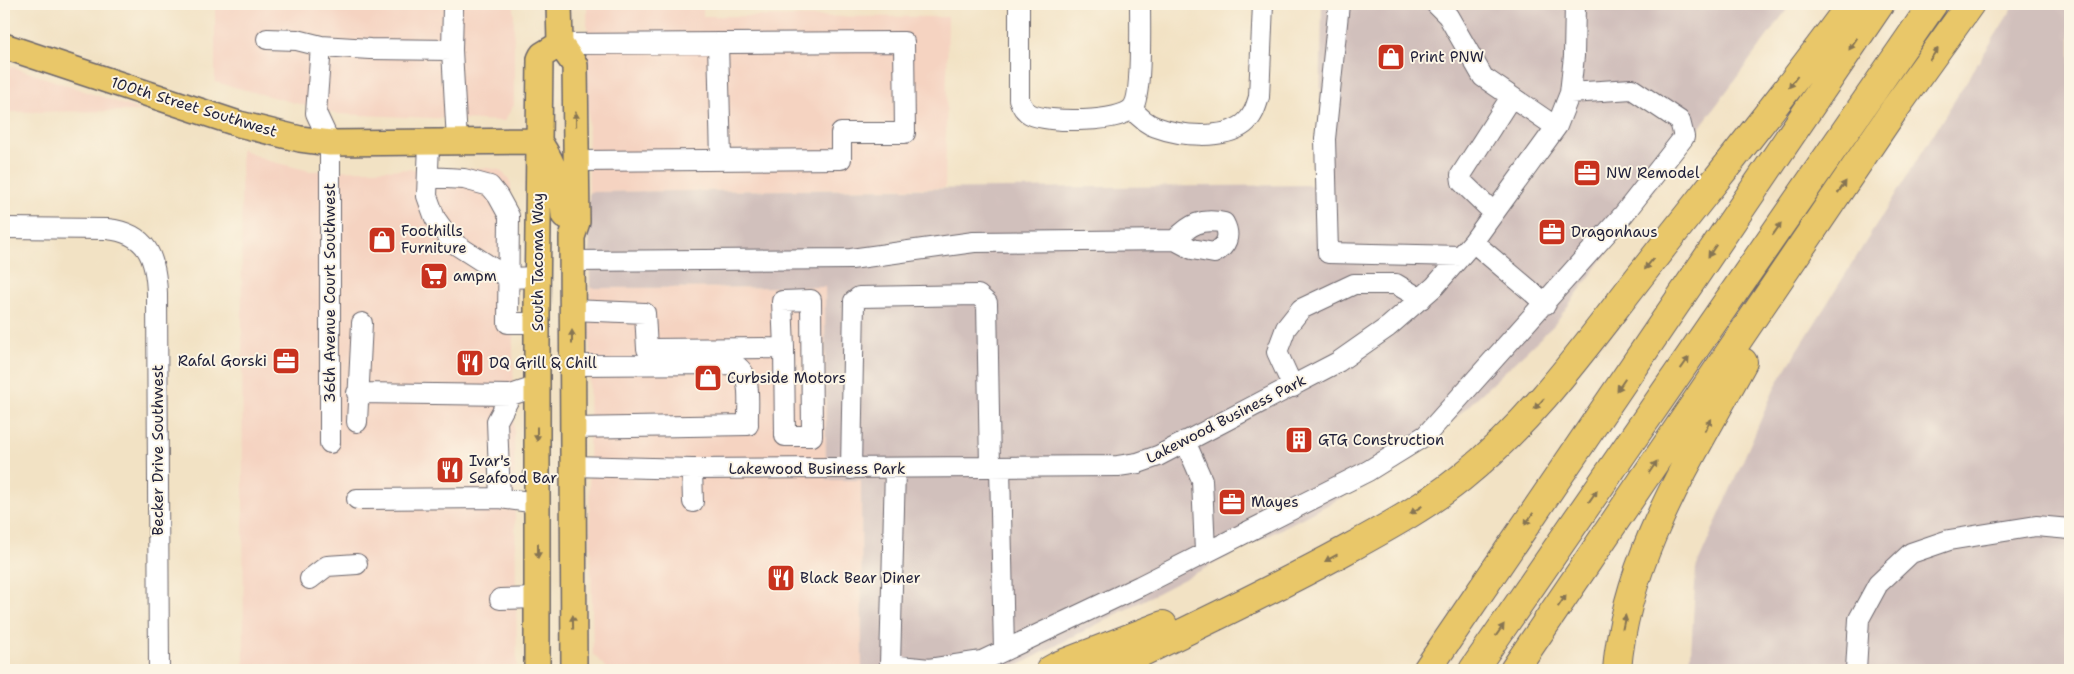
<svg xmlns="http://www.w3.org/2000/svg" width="2074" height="674" viewBox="0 0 2074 674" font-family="'Shantell Sans',sans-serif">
<rect width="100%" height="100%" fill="#fcf5e5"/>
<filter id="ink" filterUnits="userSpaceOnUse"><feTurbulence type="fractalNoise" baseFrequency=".02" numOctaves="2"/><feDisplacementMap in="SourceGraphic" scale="10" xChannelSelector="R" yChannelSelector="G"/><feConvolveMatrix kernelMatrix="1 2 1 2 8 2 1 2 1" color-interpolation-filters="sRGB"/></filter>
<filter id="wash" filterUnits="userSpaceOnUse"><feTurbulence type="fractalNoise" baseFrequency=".0096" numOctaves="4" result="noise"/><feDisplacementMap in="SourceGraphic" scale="20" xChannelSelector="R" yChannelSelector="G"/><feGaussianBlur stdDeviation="1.12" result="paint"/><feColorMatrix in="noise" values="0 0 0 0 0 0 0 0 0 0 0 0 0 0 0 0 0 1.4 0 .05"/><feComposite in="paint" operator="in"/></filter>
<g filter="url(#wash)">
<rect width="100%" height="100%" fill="#f2e2c4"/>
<path fill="#f5d3c1" d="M215,4h299v101l-10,16 -167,-7 -122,-32z
M587,4h116v12l245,1 -3,171 -356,4z
M4,64l139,47 -139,1z
M241,149l28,12 41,10 178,-3 11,2 9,8 3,6 6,486h-273z
M825,287l1,192 35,1 1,190h-254l-15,-16 -4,-180 1,-186z"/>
<path fill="#d1c0bc" d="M1322,4h469l-238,322 -145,137 -399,207h-147l-1,-190h-35l-1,-193 -235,1 -1,-96 730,-7z
M2015,4h55v666h-380l6,-102 80,-183z"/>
</g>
<g filter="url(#ink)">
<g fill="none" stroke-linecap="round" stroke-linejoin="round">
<defs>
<path id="minor" d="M1019,4v95c2,6 5,12 11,15 16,9 92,9 103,-7 9,-12 7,-85 7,-103
M1339,4l-14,135 3,114 133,3
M1436,4l12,12 35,61 73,50
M453,6l-1,44 5,92
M267,39l30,1 24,6 49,3 82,1
M718,43l3,117
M560,44l344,-2 1,91h-64v26l-264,2
M321,46l-5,67 14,30v300
M1132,109c7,8 14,15 24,18 24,9 67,13 88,-3 9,-7 12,-17 15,-27l4,-93
M429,143l-2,53 8,22 17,24 56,36 30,-1
M428,177l36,2 26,7 8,10 11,20 -1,107h29
M1494,213l-32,-31 -1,-7 50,-78
M4,228l103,1c40,4 49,28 50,65l2,376
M1473,242l73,62
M572,261l279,-2 123,-17 201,-2 17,9 22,4c13,-7 17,-17 10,-30 -22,-5 -34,1 -49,17
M572,310l73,3 2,36 137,-1 -2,-47 29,-1 1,136h-27l-1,-88
M1293,387l-16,-35 9,-24 15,-19 53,-25h42l25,15
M357,393l154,2 27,-9
M357,422l5,-99
M571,428l177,-3c-1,-20 6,-52 -15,-61l-161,1
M1185,441l17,39 3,72
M571,466l121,3 426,-3 20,-3 20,-7 180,-94 50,-35 47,-41 38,-44 84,-116 13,-33 4,-37 1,-52
M1000,467l4,183
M692,469l1,33
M851,469l3,-168 5,-4 119,-2 9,8 3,164
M895,469l-5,196 39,4 53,-8 158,-75 228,-115 58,-36 197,-220 61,-78 -4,-16 -48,-32 -62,4
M500,498l-3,-77 14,-26
M357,499l143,-1 37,5
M310,579l17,-13 30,-2
M500,599l38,-1
M1856,670l3,-51 19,-35 33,-31 38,-13 87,-14 34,3"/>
<path id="major" d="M559,4l1,40 15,21 2,157 -5,15 2,433
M4,46l235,78 61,15 30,4 209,-2
M540,143c15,23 23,45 24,72
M537,670v-361l3,-250 2,-4 18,-11"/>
<path id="highway" d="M1050,670l9,-5 104,-40
M1106,670c79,-39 160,-76 238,-119 40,-22 81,-44 117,-73 75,-60 127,-136 186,-211 68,-87 139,-173 204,-263
M1427,670l453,-666
M1473,670l460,-666
M1514,670l380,-560 76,-106
M1617,670c9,-114 73,-210 126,-308"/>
</defs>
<use href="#minor" stroke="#6b656b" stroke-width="22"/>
<use href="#major" stroke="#6b656b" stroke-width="28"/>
<use href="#highway" stroke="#6b656b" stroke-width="30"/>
<use href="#minor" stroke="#fff" stroke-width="20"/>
<use href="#major" stroke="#e9c769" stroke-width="25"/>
<use href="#highway" stroke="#e9c769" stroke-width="28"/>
</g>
<defs><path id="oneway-solid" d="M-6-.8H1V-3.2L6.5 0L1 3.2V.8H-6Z" transform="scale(1.25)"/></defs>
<g fill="#867452">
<use href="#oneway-solid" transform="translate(1853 44) rotate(124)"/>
<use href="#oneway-solid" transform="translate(1934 54) rotate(-54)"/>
<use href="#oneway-solid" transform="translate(1793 82) rotate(127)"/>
<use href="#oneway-solid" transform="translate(576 119) rotate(-91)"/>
<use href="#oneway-solid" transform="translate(1842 187) rotate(-56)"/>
<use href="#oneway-solid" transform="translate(1777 229) rotate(-55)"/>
<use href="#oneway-solid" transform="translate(1712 251) rotate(124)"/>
<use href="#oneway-solid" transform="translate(1649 264) rotate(128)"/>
<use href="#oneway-solid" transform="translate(572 337) rotate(-90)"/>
<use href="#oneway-solid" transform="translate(1685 363) rotate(-55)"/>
<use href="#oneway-solid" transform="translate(1621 385) rotate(124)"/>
<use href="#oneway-solid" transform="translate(1539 404) rotate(132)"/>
<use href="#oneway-solid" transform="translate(1708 425) rotate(-60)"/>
<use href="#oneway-solid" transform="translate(537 434) rotate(90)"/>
<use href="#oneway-solid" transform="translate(1653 467) rotate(-56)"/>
<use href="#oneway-solid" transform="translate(1593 496) rotate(-55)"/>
<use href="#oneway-solid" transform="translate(1416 510) rotate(147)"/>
<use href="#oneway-solid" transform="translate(1529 519) rotate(124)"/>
<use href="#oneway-solid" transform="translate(538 551) rotate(90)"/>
<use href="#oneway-solid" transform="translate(1331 558) rotate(151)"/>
<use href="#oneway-solid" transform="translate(1562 601) rotate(-56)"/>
<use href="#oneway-solid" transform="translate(573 622) rotate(-91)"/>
<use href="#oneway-solid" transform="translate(1624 622) rotate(-78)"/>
<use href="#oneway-solid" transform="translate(1500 630) rotate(-55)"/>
</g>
</g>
<defs>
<symbol id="shop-square" viewBox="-11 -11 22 22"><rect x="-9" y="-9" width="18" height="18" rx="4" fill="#c8321e" stroke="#fcf5e5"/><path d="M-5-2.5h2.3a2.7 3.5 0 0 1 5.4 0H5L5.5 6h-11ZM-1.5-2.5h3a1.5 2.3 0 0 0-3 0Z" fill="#fff"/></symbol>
<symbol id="office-square" viewBox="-11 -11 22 22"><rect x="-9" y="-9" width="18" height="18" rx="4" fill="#c8321e" stroke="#fcf5e5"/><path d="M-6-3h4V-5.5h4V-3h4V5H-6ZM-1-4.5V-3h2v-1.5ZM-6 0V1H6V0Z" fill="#fff"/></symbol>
<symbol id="supermarket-square" viewBox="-11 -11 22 22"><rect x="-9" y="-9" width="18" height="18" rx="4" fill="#c8321e" stroke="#fcf5e5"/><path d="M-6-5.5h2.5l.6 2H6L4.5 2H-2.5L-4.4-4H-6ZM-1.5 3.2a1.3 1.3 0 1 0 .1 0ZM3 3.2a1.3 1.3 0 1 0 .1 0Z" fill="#fff"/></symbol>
<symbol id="restaurant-square" viewBox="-11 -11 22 22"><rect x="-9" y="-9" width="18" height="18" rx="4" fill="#c8321e" stroke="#fcf5e5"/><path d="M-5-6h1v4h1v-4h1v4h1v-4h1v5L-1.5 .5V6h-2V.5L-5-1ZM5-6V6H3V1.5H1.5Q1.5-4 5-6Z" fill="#fff"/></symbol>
<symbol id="building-square" viewBox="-11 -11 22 22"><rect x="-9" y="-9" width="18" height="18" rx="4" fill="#c8321e" stroke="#fcf5e5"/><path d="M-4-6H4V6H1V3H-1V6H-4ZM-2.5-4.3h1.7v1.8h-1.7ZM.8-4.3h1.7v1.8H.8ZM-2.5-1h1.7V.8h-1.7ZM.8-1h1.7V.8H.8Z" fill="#fff"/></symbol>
</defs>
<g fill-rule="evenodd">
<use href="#shop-square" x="1375" y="41" width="32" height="32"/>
<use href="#office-square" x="1571" y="157" width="32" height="32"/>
<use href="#office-square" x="1536" y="216" width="32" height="32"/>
<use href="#shop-square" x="366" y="224" width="32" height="32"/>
<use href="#supermarket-square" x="418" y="260" width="32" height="32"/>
<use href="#office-square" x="270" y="345" width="32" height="32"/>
<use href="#restaurant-square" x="454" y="347" width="32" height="32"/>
<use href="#shop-square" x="692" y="362" width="32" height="32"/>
<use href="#building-square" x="1283" y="424" width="32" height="32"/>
<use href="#restaurant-square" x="434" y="454" width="32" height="32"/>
<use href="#office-square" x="1216" y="486" width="32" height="32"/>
<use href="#restaurant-square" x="765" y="562" width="32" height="32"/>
</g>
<g text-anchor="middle" stroke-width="4" stroke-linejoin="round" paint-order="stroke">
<g font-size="15" fill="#22223b" stroke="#fcf5e5" text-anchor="start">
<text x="1410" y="62">Print PNW</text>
<text x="1606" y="178">NW Remodel</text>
<text x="401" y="236">Foothills<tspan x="401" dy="17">Furniture</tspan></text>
<text x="1571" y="237">Dragonhaus</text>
<text x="453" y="281">ampm</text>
<text x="267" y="366" text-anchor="end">Rafal Gorski</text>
<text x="489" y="368">DQ Grill &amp; Chill</text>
<text x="727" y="383">Curbside Motors</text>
<text x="1318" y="445">GTG Construction</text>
<text x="469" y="466">Ivar's<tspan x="469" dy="17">Seafood Bar</tspan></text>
<text x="1251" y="507">Mayes</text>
<text x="800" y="583">Black Bear Diner</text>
</g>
<g font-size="15" fill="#22223b" stroke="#fcf5e5">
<text transform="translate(194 107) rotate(17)" y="5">100th Street Southwest</text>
<text transform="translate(538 262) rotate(-90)" y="5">South Tacoma Way</text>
<text transform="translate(330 293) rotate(-90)" y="5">36th Avenue Court Southwest</text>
<text transform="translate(1226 419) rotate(-27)" y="5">Lakewood Business Park</text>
<text transform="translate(158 450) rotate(-90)" y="5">Becker Drive Southwest</text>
<text x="817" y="474">Lakewood Business Park</text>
</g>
</g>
<rect width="2074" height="674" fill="none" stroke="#fcf5e5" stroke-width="20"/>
</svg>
